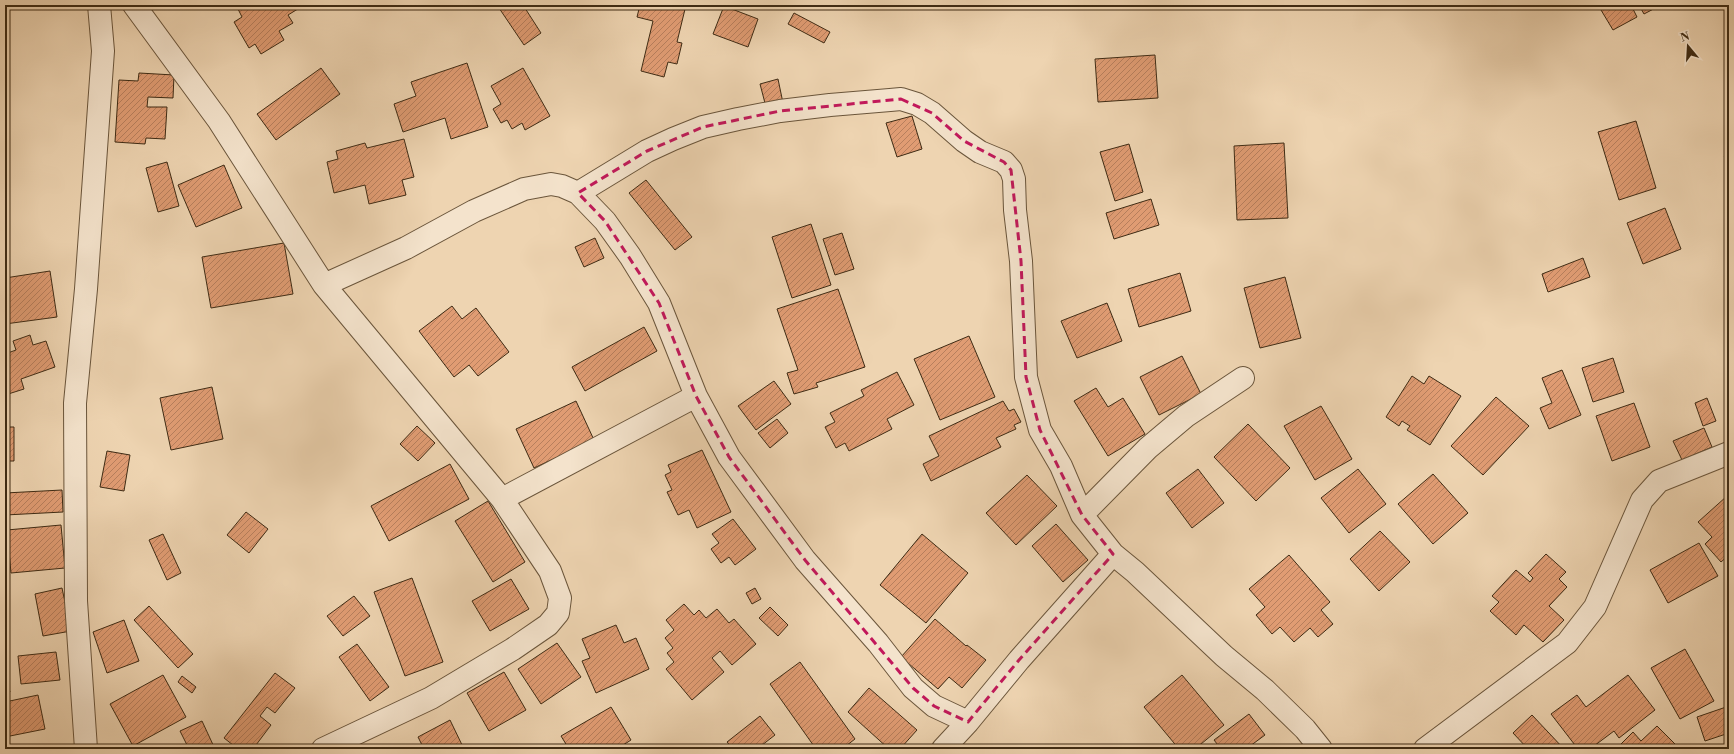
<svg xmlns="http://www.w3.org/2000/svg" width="1734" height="754" viewBox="0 0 1734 754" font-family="'Libre Bodoni',serif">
<defs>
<pattern id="building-hatch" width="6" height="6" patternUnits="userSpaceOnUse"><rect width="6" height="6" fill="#e09c73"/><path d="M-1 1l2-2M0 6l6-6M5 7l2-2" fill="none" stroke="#b77f5d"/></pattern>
</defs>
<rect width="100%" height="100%" fill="#eed4b1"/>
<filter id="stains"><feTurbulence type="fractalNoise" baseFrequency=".005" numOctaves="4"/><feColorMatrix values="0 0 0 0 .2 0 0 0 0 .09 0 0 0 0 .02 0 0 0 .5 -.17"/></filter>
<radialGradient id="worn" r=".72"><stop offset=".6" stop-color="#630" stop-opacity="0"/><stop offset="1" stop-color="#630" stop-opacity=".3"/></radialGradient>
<path fill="url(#building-hatch)" stroke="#3e2b14" d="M236,5h64l1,2 -13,8 5,8 -14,8 5,9 -23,14 -6,-10 -6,4 -15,-26 8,-5z
M503,5h20l18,28 -17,12 -25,-37z
M640,5h46l-9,37 5,1 -5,21 -9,-2 -4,15 -23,-6 12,-50 -16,-4z
M1426,5h19l-18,3z
M1598,5h33l6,12 -24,13z
M1639,5h22l-17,9z
M724,6l34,13 -10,28 -35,-13z
M794,13l36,19 -6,11 -36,-19z
M1155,55l3,43 -60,4 -3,-43z
M467,63l21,64 -37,12 -6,-21 -42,14 -9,-28 22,-8 -5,-14z
M321,68l19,26 -64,46 -19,-26z
M523,68l27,48 -25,14 -3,-7 -10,6 -5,-9 -6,3 -8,-14 8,-5 -10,-18z
M139,73l35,2 -1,23 -25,-1 -1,10h20l-2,32 -19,-1 -1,6 -30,-2 4,-62 19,1z
M778,79l5,24 -17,4 -6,-23z
M912,116l10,33 -25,8 -11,-34z
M1636,121l20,67 -37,12 -21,-68z
M404,139l10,38 -12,3 4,15 -37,9 -4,-19 -31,8 -7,-31 11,-3 -2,-8 29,-8 2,5z
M1284,143l4,75 -51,2 -3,-74z
M1129,144l14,48 -28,9 -15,-49z
M1729,151v11l-5,-5z
M167,162l12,44 -21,6 -12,-44z
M224,165l18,43 -46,19 -18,-42z
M646,180l46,57 -17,13 -46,-57z
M1151,199l8,26 -45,14 -8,-26z
M1665,208l16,41 -38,15 -16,-41z
M811,224l20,61 -39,13 -20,-61z
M842,233l12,36 -19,6 -12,-36z
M595,238l9,20 -20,9 -9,-20z
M284,243l9,51 -82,14 -9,-51z
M1583,258l7,19 -42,15 -6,-18z
M50,271l7,46 -52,7v-46z
M1180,273l11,38 -52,16 -11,-38z
M1285,277l16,61 -41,10 -16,-60z
M838,289l27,78 -49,16 2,4 -24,7 -7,-21 11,-3 -21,-61z
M1107,303l15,38 -45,17 -16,-37z
M452,306l10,13 14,-11 33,44 -31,24 -9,-11 -15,12 -35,-46z
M644,327l13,24 -72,40 -13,-24z
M30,335l3,10 13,-4 9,26 -34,12 3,10 -19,6v-41l11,-4 -3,-9z
M969,336l26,61 -55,23 -26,-61z
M1182,356l19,38 -42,21 -19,-38z
M1613,358l11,34 -31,10 -11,-34z
M1562,370l19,45 -32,14 -9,-21 12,-5 -10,-25z
M897,372l17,33 -27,14 5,10 -43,22 -4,-8 -9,5 -11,-21 10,-5 -5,-9 34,-17 -3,-6z
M1412,376l12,8 5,-8 32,20 -31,49 -23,-15 3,-4 -8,-5 -3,5 -13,-9z
M774,381l17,23 -35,26 -18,-24z
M212,387l11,52 -52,11 -11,-52z
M1096,388l12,19 15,-9 22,36 -37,22 -34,-55z
M1496,397l33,29 -46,49 -32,-29z
M1707,398l9,23 -13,5 -8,-23z
M576,401l18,39 -60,28 -18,-39z
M1003,401l6,10 5,-2 7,13 -7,3 2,4 -20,9 5,9 -70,34 -8,-17 16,-8 -10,-20z
M1634,403l16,44 -38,14 -16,-45z
M1321,406l31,53 -37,21 -31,-54z
M777,419l11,14 -18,15 -12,-15z
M1248,424l42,44 -34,33 -42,-44z
M417,426l18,17 -17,18 -18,-17z
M5,427h9v34h-9v16z
M1704,428l8,19 -30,13 -9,-19z
M702,450l29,62 -34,16 -8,-18 -11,5 -11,-23 5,-2 -7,-15 6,-3 -3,-7z
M107,451l23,4 -6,36 -24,-4z
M450,464l19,35 -80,42 -18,-35z
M1198,469l26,34 -32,25 -26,-35z
M1358,469l28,35 -37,29 -28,-35z
M1433,474l35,39 -35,31 -35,-40z
M1027,475l30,31 -41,39 -30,-32z
M62,490l1,22 -58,3v-22z
M1727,496l2,2v57l-8,7 -16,-18 7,-7 -14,-15z
M488,501l37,61 -32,20 -38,-61z
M246,512l22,17 -19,24 -22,-18z
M733,519l23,30 -21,16 -6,-8 -8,6 -10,-14 8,-6 -7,-9z
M1056,524l32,36 -25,22 -31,-36z
M61,525l4,43 -54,5 -4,-43z
M1380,531l30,31 -31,29 -29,-32z
M163,534l18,39 -14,7 -18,-40z
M922,534l46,39 -42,50 -46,-38z
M1699,543l19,33 -50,27 -18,-33z
M1546,554l20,18 -7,7 8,8 -18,19 15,14 -21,22 -19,-17 -8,10 -26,-24 9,-9 -7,-6 24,-26 14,12 3,-4 -5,-5z
M1289,555l41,47 -9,8 12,14 -15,13 -8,-9 -16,14 -14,-15 -8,7 -16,-19 9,-8 -16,-18z
M412,578l31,84 -38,14 -31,-84z
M511,579l18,30 -39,22 -18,-30z
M62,588l9,43 -28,5 -8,-42z
M755,588l6,11 -9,5 -6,-11z
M354,596l16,20 -27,20 -16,-20z
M684,604l10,11 5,-5 7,8 11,-9 12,14 5,-4 22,25 -24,21 -12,-14 -8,7 12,14 -32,28 -26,-31 8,-7 -7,-9 6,-5 -8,-10 9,-8 -8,-10z
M149,606l44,48 -15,14 -44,-48z
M770,607l18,18 -10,11 -19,-18z
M935,619l31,27 1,-1 19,15 -24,28 -13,-11 -11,12 -37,-32z
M124,620l15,41 -32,12 -14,-41z
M616,625l8,18 12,-5 13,31 -53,24 -14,-32 8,-3 -8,-19z
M557,643l24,34 -40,27 -23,-35z
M357,644l32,43 -19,14 -31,-44z
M1685,649l29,52 -34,18 -29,-51z
M56,652l4,28 -39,4 -3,-28z
M800,662l55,77 -13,10h-26l-46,-65z
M504,672l22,38 -37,21 -22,-38z
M275,673l20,15 -20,25 -8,-6 -7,9 11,9 -18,24h-15l-14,-11z
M5,675l5,17 -5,1z
M163,675l23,42 -53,29 -23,-42z
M1182,675l42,50 -29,24h-16l-35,-42z
M1628,675l27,35 -36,28 -5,-7 -24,18h-12l-27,-35 26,-19 9,12z
M182,676l14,11 -4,6 -14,-11z
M869,688l48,42 -17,19h-11l-41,-37z
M38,695l7,34 -40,8v-35z
M1729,706v27l-24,8 -8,-24z
M611,707l20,33 -14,9h-48l-8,-13z
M1249,714l16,21 -19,14h-25l-7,-9z
M1532,715l32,34h-36l-15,-16z
M760,716l15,19 -18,14h-24l-6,-7z
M450,720l14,29h-40l-6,-12z
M202,721l13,28h-26l-9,-18z
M1657,726l19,19 -4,4h-56l17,-17 8,9z"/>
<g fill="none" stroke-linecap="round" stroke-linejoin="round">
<defs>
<path id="minor" d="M134,5l85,116 105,164 178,214 48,72 10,27 -2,15 -10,12 -35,24 -82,49 -108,51
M578,193l69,-42 26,-12 30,-12 35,-8 42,-8 50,-6 60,-5 11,-1 16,5 15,9 32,28 16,11 24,10 7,8 3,9 1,31 6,51 5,116 14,53 21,36 21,49 31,39 22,18 89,84 41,34 40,39 16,20
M324,285l82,-37 68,-37 50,-22 27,-5 11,2 16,7 27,28 25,35 29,47 37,93 33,61 76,103 73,83 35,45 21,18 34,16 51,-62 94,-106
M502,499l194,-103
M1082,515l66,-67 38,-32 57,-38
M86,749l-10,-148 -1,-198 11,-114 17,-238 -4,-46
M943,749l25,-27
M1425,749l142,-106 28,-36 47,-107 17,-19 70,-28"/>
</defs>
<use href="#minor" stroke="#6a553b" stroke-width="24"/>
<use href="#minor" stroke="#f4e3cc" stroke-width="22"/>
</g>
<path fill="none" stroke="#c2185b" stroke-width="3" stroke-dasharray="8 5" stroke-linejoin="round" d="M901,99l31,14 32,28 40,21 7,8 10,91 5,116 14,53 42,85 31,39 -94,106 -51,62 -34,-16 -21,-18 -108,-128 -76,-103 -33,-61 -37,-93 -54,-82 -27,-28 69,-42 56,-24 77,-16z"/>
<rect width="1734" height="754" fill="none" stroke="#eed4b1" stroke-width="20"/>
<rect x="6" y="6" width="1722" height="742" fill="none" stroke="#3e2b14" stroke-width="2"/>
<rect x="10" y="10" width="1714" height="734" fill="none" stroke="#3e2b14"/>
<g transform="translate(1688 46) rotate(342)" stroke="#f4e3cc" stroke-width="3" paint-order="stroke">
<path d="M0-3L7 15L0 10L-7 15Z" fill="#3e2b14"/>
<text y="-6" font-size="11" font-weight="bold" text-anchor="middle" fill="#3e2b14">N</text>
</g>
<rect width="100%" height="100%" filter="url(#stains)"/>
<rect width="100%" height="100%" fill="url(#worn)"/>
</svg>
